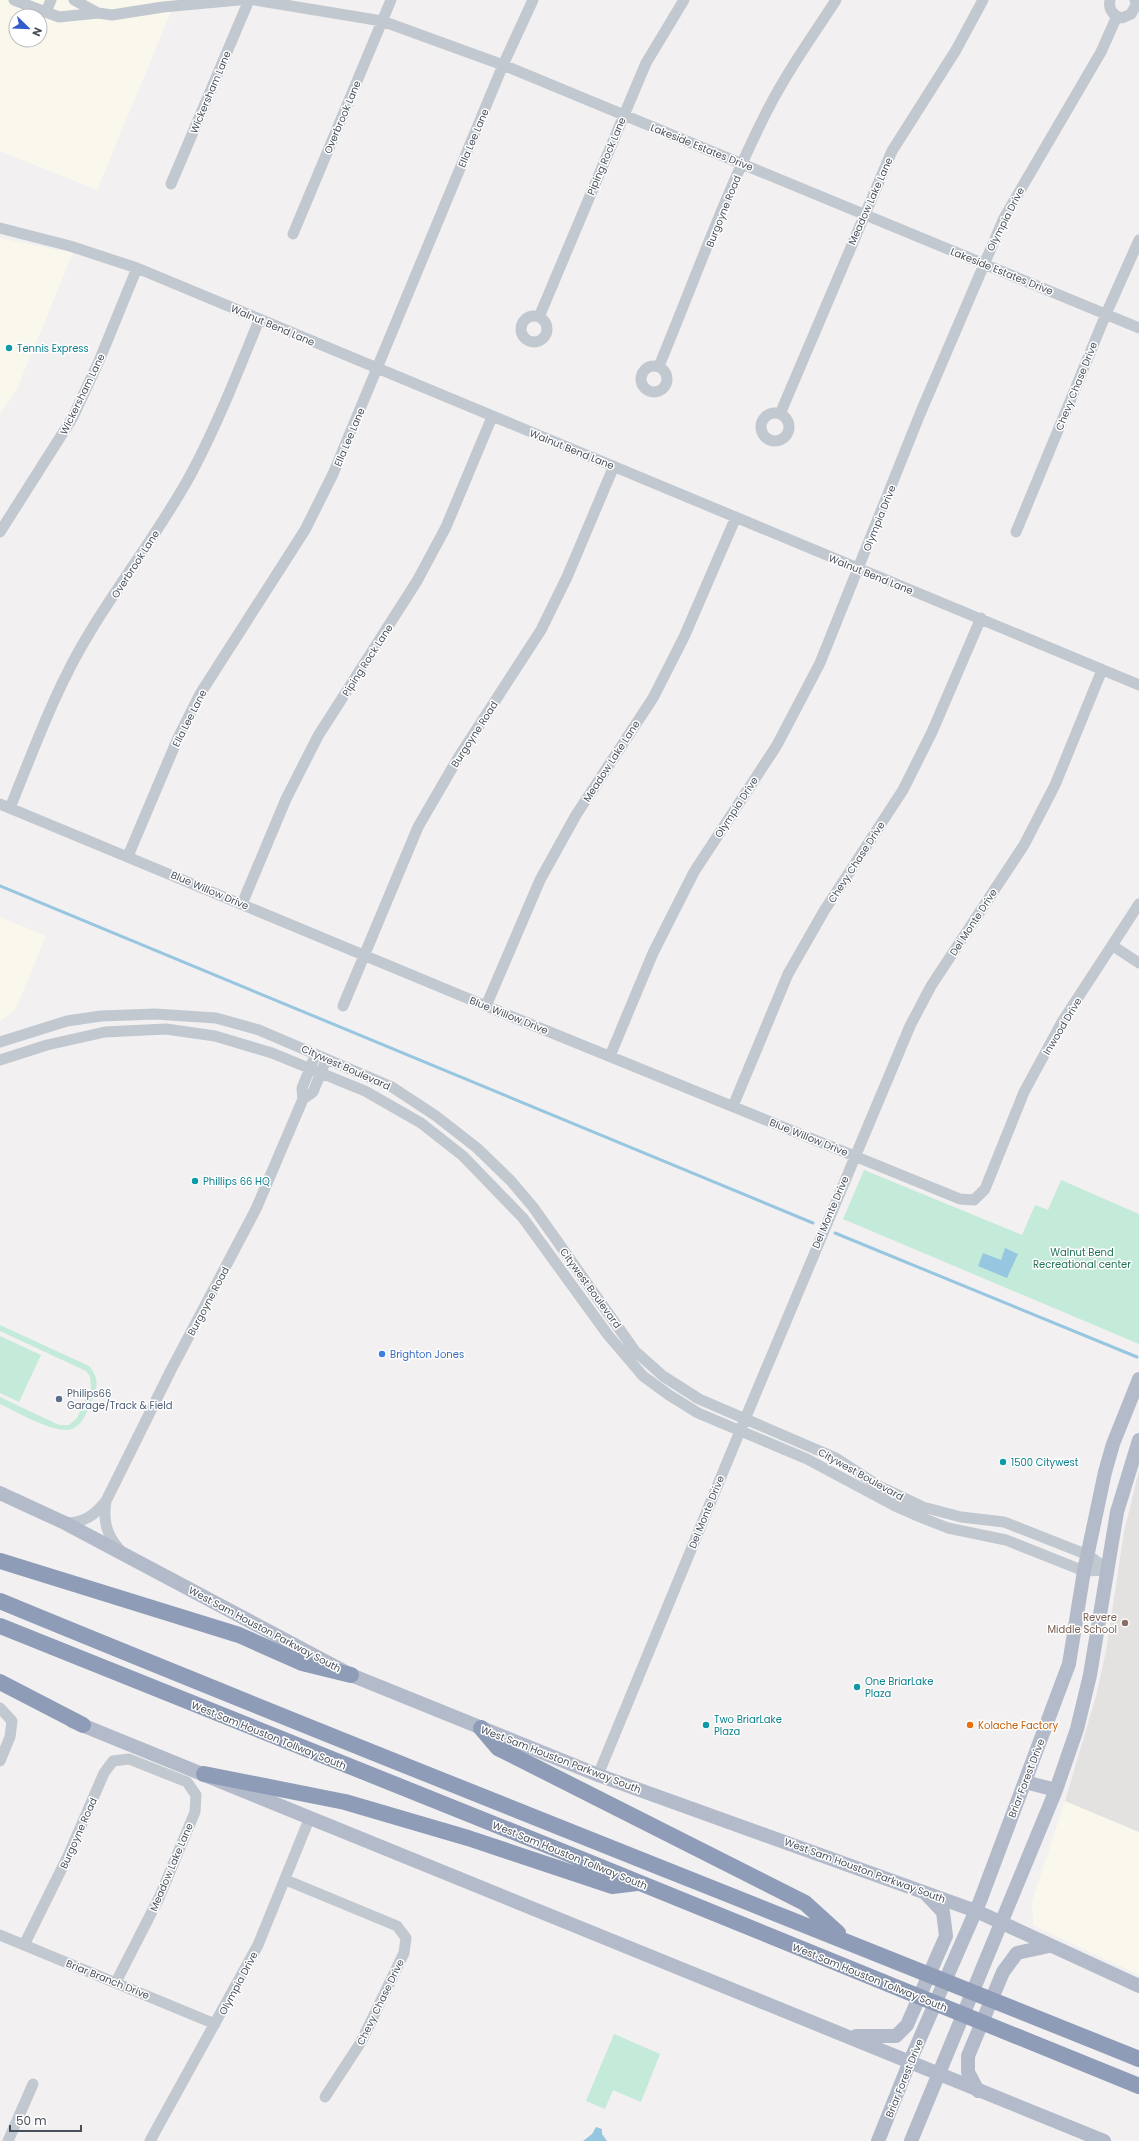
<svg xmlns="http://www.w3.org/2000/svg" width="1139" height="2141" viewBox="0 0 1139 2141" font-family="Poppins,sans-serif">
<rect width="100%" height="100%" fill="#f2f0f0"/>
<path fill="#faf8ec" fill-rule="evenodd" d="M0,0h176l-79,190 -97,-39zM16,16h24v24h-24z
M0,238l73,15 -57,138 -16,23z
M0,917l46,19 -31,74 -15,11z
M1065,1801l74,31v143l-106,-50 -1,-24z"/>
<path fill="#e3e2e1" d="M1139,1470v362l-74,-31 31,-105 10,-45 18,-119z"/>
<path fill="#c4ead9" d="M864,1170l158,65 13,-30 13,5 13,-30 78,34v130l-296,-125z
M0,1325l89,41c10,12 9,21 3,34 -5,10 -8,23 -18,28 -15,9 -59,-17 -74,-24v-7l59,28h10l8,-7 14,-30 -1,-12 -4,-5 -86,-40z
M0,1336l41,19 -22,47 -19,-9z
M614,2034l46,20 -19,48 -28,-12 -8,19 -19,-8z"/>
<path fill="#97c6e1" d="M1005,1248l13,6 -11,24 -29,-12 5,-13 18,7z
M596,2127l6,2v5l5,7h-24l9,-7z"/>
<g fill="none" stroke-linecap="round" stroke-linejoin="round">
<path stroke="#97c6e1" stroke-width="3" d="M0,886l813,337
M835,1233l302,124"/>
<path stroke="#c2c8d0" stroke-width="11" d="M14,0l45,17 39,-4 14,2 51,-8 76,-7
M74,0l24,13
M255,0l127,21 121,44 636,263
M1110,0c-2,9 3,16 12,18l9,-4 5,-9 -1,-5
M46,12l5,-12
M171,184l78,-184
M0,228l70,18 67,22 1002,417
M293,234l98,-234
M521 329a13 13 0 1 1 26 0a13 13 0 1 1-26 0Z
M539,317l107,-254 38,-63
M641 379a13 13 0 1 1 26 0a13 13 0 1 1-26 0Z
M659,366c35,-84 66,-172 107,-253 20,-40 46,-76 70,-113
M761 427a14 14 0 1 1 28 0a14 14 0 1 1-28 0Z
M780,414l112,-263 64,-101 27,-50
M0,532l73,-115 26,-56 38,-93
M1016,532l90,-218 33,-74
M0,804l486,202 474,193 14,1 11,-11 39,-97 38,-70 77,-118
M10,808c24,-59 46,-121 80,-176 32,-53 71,-103 101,-158 26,-49 47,-102 68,-154
M128,856l50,-118 22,-44 105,-164 28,-56 170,-409 30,-65
M242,904l44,-105 32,-63 99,-155 29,-54 46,-110
M1113,946l26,17
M343,1006l75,-179 40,-69 83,-128 26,-53 47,-111
M486,1006l54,-126 36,-65 77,-117 31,-61 52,-120
M0,1042l67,-21 34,-5 54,-2 61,4 43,12 133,57 44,29 41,32 34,33 22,26 102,144 28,25 36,23 137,59 43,28 44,21 38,10 43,5 84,33 20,15
M610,1056l43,-103 41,-81 83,-127 43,-82 100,-249 84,-196 97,-166 16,-36
M0,1060l47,-15 58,-13 61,-3 49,7 57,17 93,38 56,32 42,33 60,62 85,117 35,41 26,19 29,18 109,46 88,47 25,11 28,11 58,12 78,31 24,-1
M303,1099l10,-7 11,-27
M733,1106l55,-132 36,-63 79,-121 29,-58 49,-114
M106,1501c-3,19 0,34 14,49
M65,1523c19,0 30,-8 41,-22l65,-131 85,-161 47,-110 -1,-11 11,-27
M0,1708l12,13 -2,16 -10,24
M598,1775l142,-344 170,-405 21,-40 93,-141 31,-60 47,-115
M286,1880l111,46 9,12 -2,15 -43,89 -36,55
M0,1935l215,89
M24,1945l44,-89 36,-83 9,-12 16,-2 58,23 9,13 -1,17 -36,86 -43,84
M8,2141l25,-57
M150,2141l108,-196 52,-128"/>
<path stroke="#b3bbcb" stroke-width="14" d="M0,1493l65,30 286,152 247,100 378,136 163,75
M72,1721l1032,420
M1025,1782l31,8
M856,2036h40l11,-11 39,-89 -3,-24 -17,-18
M978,2091l-10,-19v-16l35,-84 14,-19 32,-7
M878,2141l32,-80 70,-160 89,-237 15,-93 21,-99 8,-28 26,-65
M911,2141l145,-351 21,-61 13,-54 27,-163 22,-72"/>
<path stroke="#8e9cb8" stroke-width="16" d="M0,1561l239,74 63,28 49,12
M0,1601c378,156 760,305 1139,458
M0,1626l586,235 553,225
M0,1682l83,43
M481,1728l17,20 307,155 33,30
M204,1774l141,28 123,36 144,48 25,-3"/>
</g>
<g fill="#0f9aa8" stroke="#fff" stroke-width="1.5">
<circle cx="9" cy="348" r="4"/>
<circle cx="195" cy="1181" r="4"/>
<circle cx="1003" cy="1462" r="4"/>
<circle cx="857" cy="1687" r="4"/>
<circle cx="706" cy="1725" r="4"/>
</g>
<circle fill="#3f7fe0" stroke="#fff" stroke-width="1.5" cx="382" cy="1354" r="4"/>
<circle fill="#5c6f8a" stroke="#fff" stroke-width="1.5" cx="59" cy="1399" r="4"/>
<circle fill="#8d6e63" stroke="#fff" stroke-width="1.5" cx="1125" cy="1623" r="4"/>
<circle fill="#e8710a" stroke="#fff" stroke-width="1.5" cx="970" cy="1725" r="4"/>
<g text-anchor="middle" stroke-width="3" stroke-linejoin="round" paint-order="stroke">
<g font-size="10" fill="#4a505b" stroke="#fff">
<text transform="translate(210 92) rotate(-67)" y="4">Wickersham Lane</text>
<text transform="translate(342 117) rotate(-67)" y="4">Overbrook Lane</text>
<text transform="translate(473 138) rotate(-67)" y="4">Ella Lee Lane</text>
<text transform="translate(702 147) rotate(22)" y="4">Lakeside Estates Drive</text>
<text transform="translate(606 156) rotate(-67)" y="4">Piping Rock Lane</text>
<text transform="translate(870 201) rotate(-66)" y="4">Meadow Lake Lane</text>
<text transform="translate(723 211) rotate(-68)" y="4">Burgoyne Road</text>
<text transform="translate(1005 219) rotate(-63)" y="4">Olympia Drive</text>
<text transform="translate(1002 271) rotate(22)" y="4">Lakeside Estates Drive</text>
<text transform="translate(273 325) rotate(23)" y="4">Walnut Bend Lane</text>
<text transform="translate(1076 386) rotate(-68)" y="4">Chevy Chase Drive</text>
<text transform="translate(82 394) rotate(-64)" y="4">Wickersham Lane</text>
<text transform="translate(349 437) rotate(-67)" y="4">Ella Lee Lane</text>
<text transform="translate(572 449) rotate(22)" y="4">Walnut Bend Lane</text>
<text transform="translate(879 518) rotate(-68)" y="4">Olympia Drive</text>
<text transform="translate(135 564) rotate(-57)" y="4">Overbrook Lane</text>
<text transform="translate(871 574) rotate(22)" y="4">Walnut Bend Lane</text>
<text transform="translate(367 660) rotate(-57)" y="4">Piping Rock Lane</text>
<text transform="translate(189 718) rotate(-63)" y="4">Ella Lee Lane</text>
<text transform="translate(474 734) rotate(-57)" y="4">Burgoyne Road</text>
<text transform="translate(611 761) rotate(-57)" y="4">Meadow Lake Lane</text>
<text transform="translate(736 807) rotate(-57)" y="4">Olympia Drive</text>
<text transform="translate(856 862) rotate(-57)" y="4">Chevy Chase Drive</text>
<text transform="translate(210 890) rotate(23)" y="4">Blue Willow Drive</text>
<text transform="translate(973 922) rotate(-57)" y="4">Del Monte Drive</text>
<text transform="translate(509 1015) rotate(22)" y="4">Blue Willow Drive</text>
<text transform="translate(1062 1026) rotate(-59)" y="4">Inwood Drive</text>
<text transform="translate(346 1067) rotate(24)" y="4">Citywest Boulevard</text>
<text transform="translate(809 1137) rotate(22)" y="4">Blue Willow Drive</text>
<text transform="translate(830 1212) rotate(-67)" y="4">Del Monte Drive</text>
<text transform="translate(591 1288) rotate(54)" y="4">Citywest Boulevard</text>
<text transform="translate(208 1301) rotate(-62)" y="4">Burgoyne Road</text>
<text transform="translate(861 1474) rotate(29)" y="4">Citywest Boulevard</text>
<text transform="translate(706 1512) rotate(-68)" y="4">Del Monte Drive</text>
<text transform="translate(265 1629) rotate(28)" y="4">West Sam Houston Parkway South</text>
<text transform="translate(269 1735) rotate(22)" y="4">West Sam Houston Tollway South</text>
<text transform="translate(561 1759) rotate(21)" y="4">West Sam Houston Parkway South</text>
<text transform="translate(1026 1778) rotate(-69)" y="4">Briar Forest Drive</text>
<text transform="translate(78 1833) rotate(-66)" y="4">Burgoyne Road</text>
<text transform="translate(570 1855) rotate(22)" y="4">West Sam Houston Tollway South</text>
<text transform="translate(171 1867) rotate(-67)" y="4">Meadow Lake Lane</text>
<text transform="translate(865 1870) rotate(20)" y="4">West Sam Houston Parkway South</text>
<text transform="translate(870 1977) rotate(22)" y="4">West Sam Houston Tollway South</text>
<text transform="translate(108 1979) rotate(22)" y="4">Briar Branch Drive</text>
<text transform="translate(238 1983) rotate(-62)" y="4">Olympia Drive</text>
<text transform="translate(380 2002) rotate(-64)" y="4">Chevy Chase Drive</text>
<text transform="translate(904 2078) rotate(-68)" y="4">Briar Forest Drive</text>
</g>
<g font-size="10" fill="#0d838f" stroke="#fff" text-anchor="start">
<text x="17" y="352">Tennis Express</text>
<text x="203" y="1185">Phillips 66 HQ</text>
<text x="1011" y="1466">1500 Citywest</text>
<text x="865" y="1685">One BriarLake<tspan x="865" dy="12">Plaza</tspan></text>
<text x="714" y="1723">Two BriarLake<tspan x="714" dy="12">Plaza</tspan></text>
</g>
<g font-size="10" fill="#237458" stroke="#fff">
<text x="1082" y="1256">Walnut Bend<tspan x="1082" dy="12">Recreational center</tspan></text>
</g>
<g font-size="10" fill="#366cbe" stroke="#fff" text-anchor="start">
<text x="390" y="1358">Brighton Jones</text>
</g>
<g font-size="10" fill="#4e5e75" stroke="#fff" text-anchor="start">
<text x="67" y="1397">Philips66<tspan x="67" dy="12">Garage/Track &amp; Field</tspan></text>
</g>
<g font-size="10" fill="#785e54" stroke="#fff" text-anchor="end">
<text x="1117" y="1621">Revere<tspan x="1117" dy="12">Middle School</tspan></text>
</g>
<g font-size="10" fill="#c56008" stroke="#fff" text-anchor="start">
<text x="978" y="1729">Kolache Factory</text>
</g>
</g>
<g transform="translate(28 28) rotate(113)"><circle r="19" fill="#ffffff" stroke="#b7b9bd"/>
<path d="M0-3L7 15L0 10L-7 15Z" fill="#305ccc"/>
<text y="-6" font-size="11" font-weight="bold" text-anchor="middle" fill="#4a505b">N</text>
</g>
<path d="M10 2125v6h71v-6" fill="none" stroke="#4a505b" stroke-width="2"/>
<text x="16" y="2125" font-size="12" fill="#4a505b" stroke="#ffffff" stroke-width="3" paint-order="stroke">50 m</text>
</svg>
